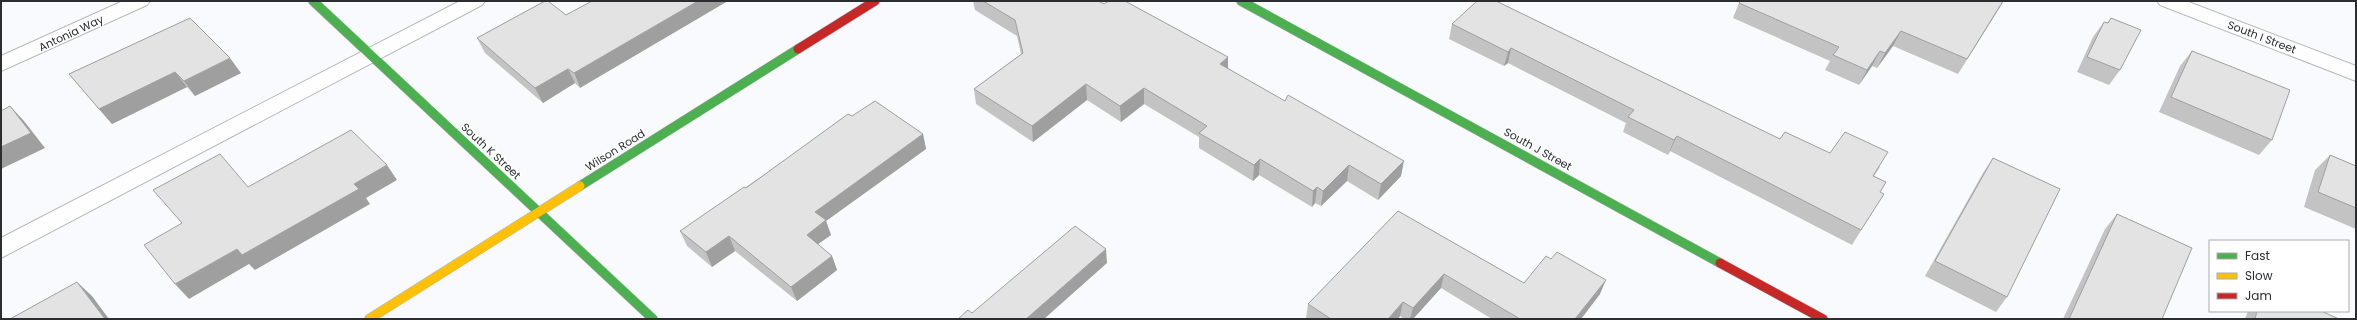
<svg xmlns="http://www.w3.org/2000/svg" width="2357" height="320" viewBox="0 0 2357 320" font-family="Poppins,sans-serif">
<rect width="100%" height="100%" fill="#f8fafd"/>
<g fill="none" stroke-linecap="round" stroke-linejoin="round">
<defs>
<path id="lane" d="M460,1h25l-3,4 -481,253v-20z"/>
<path id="street" d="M123,1h27l-3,4 -146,66v-15z
M2157,1h29l170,65v15l-196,-76z"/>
<path id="fast" d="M313,1l340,318
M1241,1l479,262
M580,186l218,-137"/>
<path id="slow" d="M369,319l211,-133"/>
<path id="jam" d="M798,49l77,-48
M1720,263l103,56"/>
</defs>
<use href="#lane" stroke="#b7b9bc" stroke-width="2"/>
<use href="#street" stroke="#b7b9bc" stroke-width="2"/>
<use href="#fast" stroke="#b7b9bc" stroke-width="10"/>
<use href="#slow" stroke="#b7b9bc" stroke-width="10"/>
<use href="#jam" stroke="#b7b9bc" stroke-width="10"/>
<use href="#lane" fill="#fefeff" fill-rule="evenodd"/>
<use href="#street" fill="#fefeff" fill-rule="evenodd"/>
<use href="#fast" stroke="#4caf50" stroke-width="9"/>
<use href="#slow" stroke="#ffc107" stroke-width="9"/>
<use href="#jam" stroke="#c62828" stroke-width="9"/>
</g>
<path fill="#c3c3c3" d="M545,1l35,87 -5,-5 -32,20 -58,-50 -8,-15z
M973,1h125l130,67 173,108 -23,24 -31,-19 -26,25 -6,-3 -3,4 -53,-32 -6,6 -54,-33v-11l-55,-33 -23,18 -34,-22 -54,42 -57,-38 -2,-15 47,-35 -4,-18 -42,-26z
M2004,1l-46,73 -65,-28 -16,22 -5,-2 -13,19 -34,-15 5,-9 -97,-43 6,-15z
M2111,18l9,52 -11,15 -32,-13 16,-35 11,-15 3,1z
M1452,24l328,115 100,28 -6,9 12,6 -6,10 -5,16 -23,37 -182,-94 -2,4 -45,-23 3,-9 -118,-60 -4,3 -55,-27z
M2192,51l80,89 -13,15 -100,-43 21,-46z
M241,73l-46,23 -8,-9 -75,37 -43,-50z
M852,116l71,18 3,15 -100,72 5,14 -13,9 14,12 5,14 -40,31 -62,-50 -23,16 -25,-21 -7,-15z
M2330,155l26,11v63l-52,-22 11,-37z
M1993,158l14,139 -11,15 -71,-36 58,-103z
M1398,211l126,72 76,11 -19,25h-89l-51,-31 -28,31h-9l-4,-3 -2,3h-91l-1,-1 2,-14z
M2117,214l45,105h-99l42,-90z
M2248,311h73l18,8h-94z"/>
<path fill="#9f9f9f" d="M698,1h30l-148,87 -6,-15z
M1901,31l-8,15 -16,22 8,-15z
M1511,48l-3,15 -4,3 4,-14z
M1880,51l-8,15 -13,19 8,-15z
M1228,57v16l-8,-9z
M230,58l11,15 -46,23 -11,-15z
M568,69l7,14 -32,20 -8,-15z
M175,72l12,15 -75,37 -13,-15z
M1086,84l1,16 -54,42 -1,-16z
M1144,88v16l-23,18 -1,-16z
M10,106l14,15 21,27 -44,21v-22z
M923,134l3,15 -100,72 5,14 -20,14 -4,-14 8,-23z
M1677,136l-7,15 -2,4 6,-15z
M1260,159l-1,16 -6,6 1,-16z
M1404,161l-3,15 -23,24 3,-16z
M387,165l10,15 -31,18 4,6 -115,66 -6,-6 -60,35 -14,-15z
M1349,165l-2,16 -26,25 2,-15z
M1317,187l-2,16 -3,4 1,-16z
M729,236l6,15 -23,16 -6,-15z
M1106,249l1,14 -63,56h-18z
M832,256l5,14 -40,31 -6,-14z
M1444,274l-3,14 -28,31h-3l3,-11z
M1606,280l-6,14 -19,25h-6z
M77,282l15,14 17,23h-4z
M1403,302l-3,14 -2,3h-10z"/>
<path fill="#e3e3e3" stroke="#9f9f9f" d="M545,1h3l18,14 26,-14h106l-124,72 -6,-4 -33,19 -58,-50z
M983,1h115l6,3 5,-3h16l103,56 -8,7 65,37 3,-6 116,66 -23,23 -32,-19 -26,26 -6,-4 -4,4 -53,-32 -6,6 -55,-32 8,-7 -63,-38 -24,18 -34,-22 -54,42 -58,-37 49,-36 -8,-33z
M1477,1h19l284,138 5,-7 45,21 15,-21 43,20 -15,24 13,6 -6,10 4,2 -23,36 -184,-94 -3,4 -46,-23 6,-7 -123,-62 -3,4 -56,-28z
M1741,1h262l-36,58 -66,-28 -16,22 -5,-2 -13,19 -34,-15 6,-8 -100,-44z
M190,18l40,40 -46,23 -9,-9 -76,37 -30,-35z
M2111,18l30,12 -21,40 -33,-13 17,-35 4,1z
M2192,51l98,39 -18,50 -101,-43z
M875,101l48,33 -108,78 11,8 -19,15 25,21 -41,31 -62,-51 -23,16 -26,-21 64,-44 2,1 102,-74 4,2z
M10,106l21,27 -30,14v-36z
M351,130l36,35 -33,19 5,5 -117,66 -5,-6 -62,35 -31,-39 38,-22 -29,-33 67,-36 28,33z
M2330,155l26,11v42l-38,-16z
M1993,158l67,31 -53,108 -72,-36z
M1398,211l126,72 22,-27 5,3 6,-7 49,28 -31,39h-55l-76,-45 -31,34 -10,-6 -15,17h-57l-23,-15z
M2117,214l75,34 -30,71h-93z
M1075,226l31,23 -80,70h-68l10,-9 4,3z
M77,282l28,37h-95z
M2257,311h64l18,8h-84z"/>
<g text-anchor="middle" stroke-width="3" stroke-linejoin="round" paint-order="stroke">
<g font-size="11" fill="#2b2d31" stroke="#fff">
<text transform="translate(71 33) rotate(-25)" y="4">Antonia Way</text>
<text transform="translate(2262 37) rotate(21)" y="4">South I Street</text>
<text transform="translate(1538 149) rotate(29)" y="4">South J Street</text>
<text transform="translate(615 150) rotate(-32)" y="4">Wilson Road</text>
<text transform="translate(491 151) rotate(43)" y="4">South K Street</text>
</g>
</g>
<rect width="2357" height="320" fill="none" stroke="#2b2d31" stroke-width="4"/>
<rect x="2209" y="240" width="140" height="72" fill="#ffffff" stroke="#aaabad"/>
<rect x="2217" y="253" width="20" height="6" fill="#4caf50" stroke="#aaabad"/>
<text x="2245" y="260" font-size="12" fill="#2b2d31">Fast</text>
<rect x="2217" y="273" width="20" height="6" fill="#ffc107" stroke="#aaabad"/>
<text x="2245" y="280" font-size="12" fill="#2b2d31">Slow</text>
<rect x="2217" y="293" width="20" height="6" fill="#c62828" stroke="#aaabad"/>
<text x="2245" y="300" font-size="12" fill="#2b2d31">Jam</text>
</svg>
